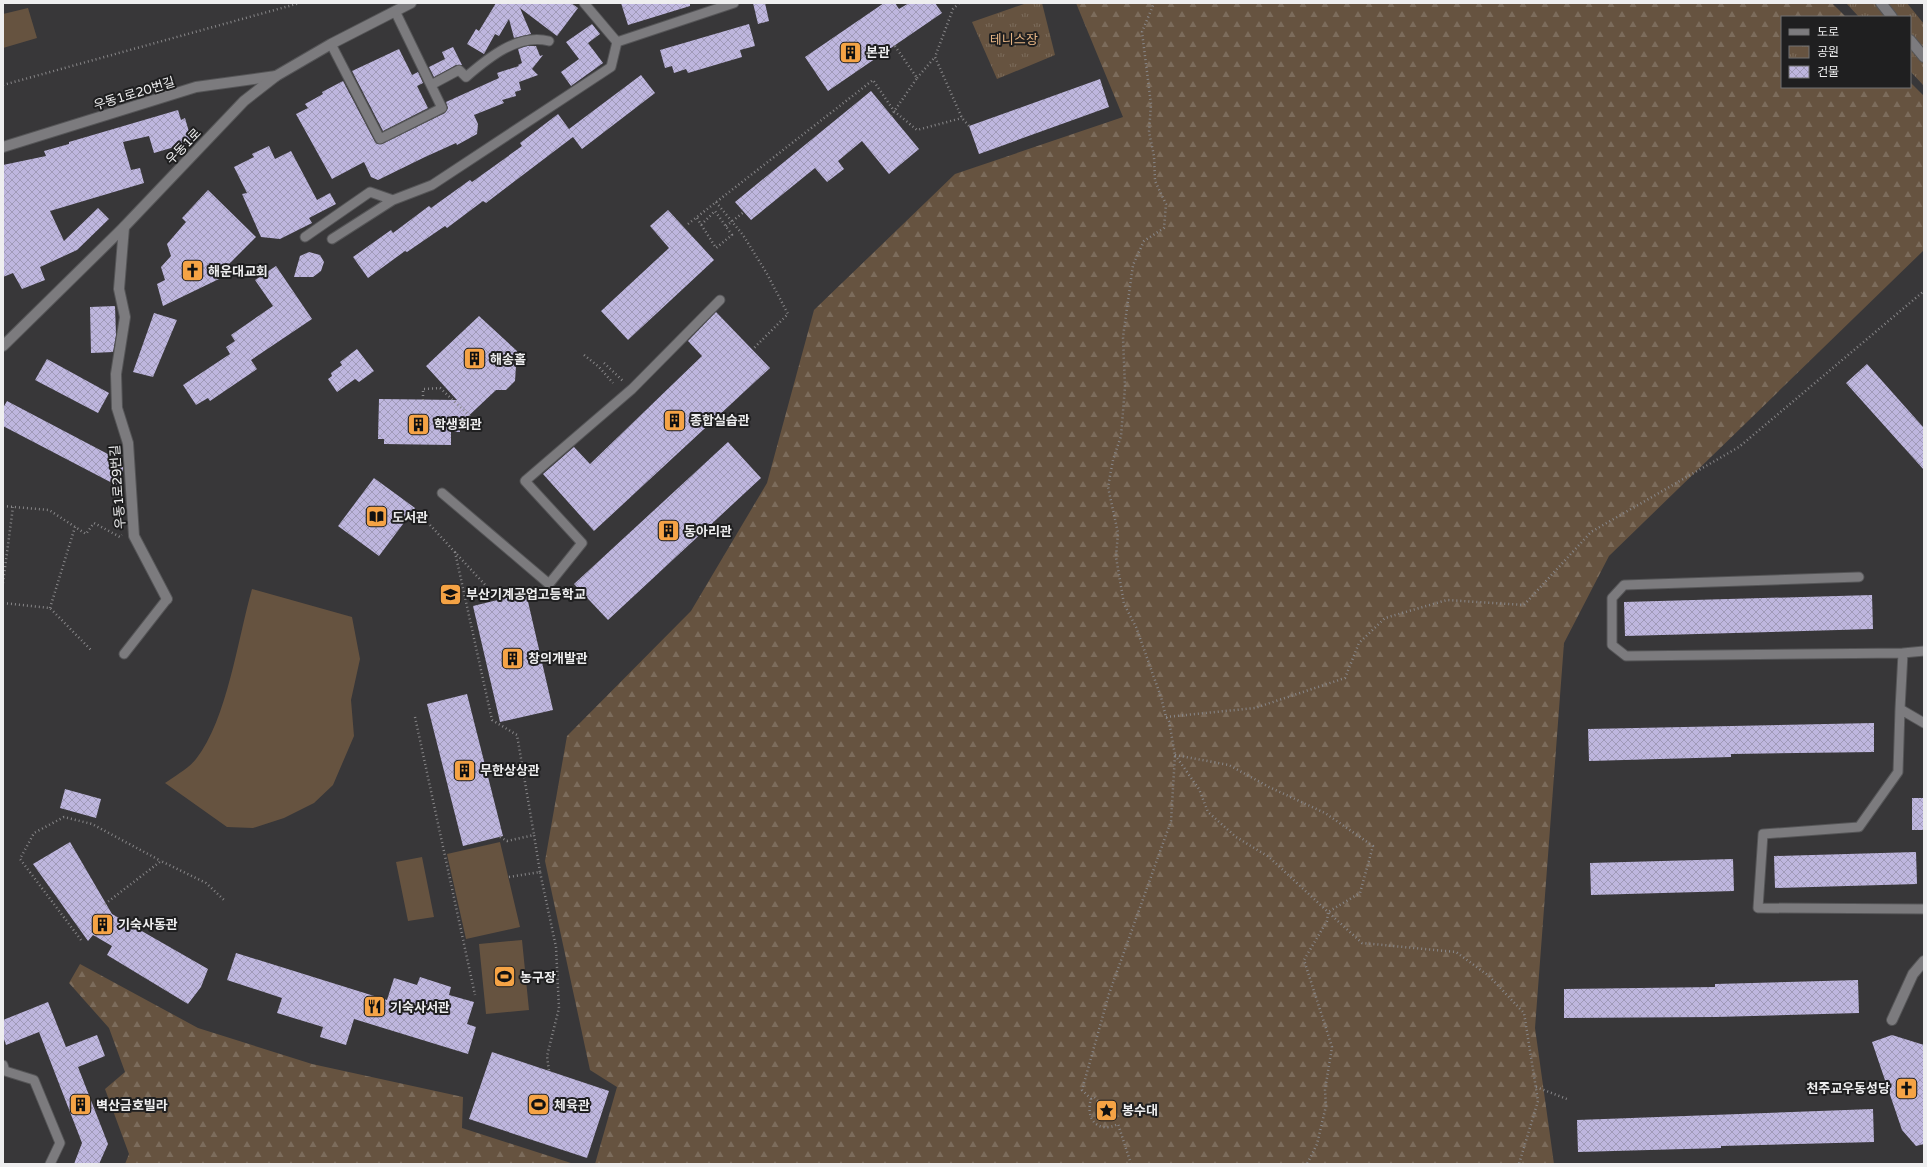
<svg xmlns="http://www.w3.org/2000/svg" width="1927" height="1167" viewBox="0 0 1927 1167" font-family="'Varela Round','Noto Sans KR',sans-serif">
<defs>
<pattern id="forest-firs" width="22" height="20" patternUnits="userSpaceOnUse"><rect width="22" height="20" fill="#665340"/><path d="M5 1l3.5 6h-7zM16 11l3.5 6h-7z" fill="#7c6c5c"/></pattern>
<pattern id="park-tufts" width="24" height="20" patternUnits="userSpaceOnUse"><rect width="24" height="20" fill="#665340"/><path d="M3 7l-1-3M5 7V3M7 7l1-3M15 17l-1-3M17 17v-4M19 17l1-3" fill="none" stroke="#7c6c5c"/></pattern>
<pattern id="building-cross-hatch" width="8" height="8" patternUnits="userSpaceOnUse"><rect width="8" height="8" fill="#beb6de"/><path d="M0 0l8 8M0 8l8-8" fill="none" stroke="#a09ab8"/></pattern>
</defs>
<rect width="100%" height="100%" fill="#383739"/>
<path fill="#665340" d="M28,8l9,30 -34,10v-34z
M252,589l100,28 8,42 -9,41 3,36 -21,49 -19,18 -30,15 -31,10 -26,-1 -62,-44c10,-7 24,-15 31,-24 31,-39 42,-121 56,-170z
M500,842l20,85 -54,12 -19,-85z
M422,857l12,60 -26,4 -12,-59z
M522,940l7,70 -43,4 -7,-70z"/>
<path fill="url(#forest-firs)" d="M1076,3h756l14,14h-64v70h128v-5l14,14v154l-315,306 -45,87 -29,385 19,136h-959l22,-77 -27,-17 -45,-209 22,-125 124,-125 76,-128 47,-173 141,-136 168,-57z
M80,964l118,64 114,36 151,33 -1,31 112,36h-449l4,-10 -24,-65 20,-17 -16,-44 -40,-45z"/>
<path fill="url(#park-tufts)" d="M1027,3h15l13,52 -58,24 -25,-57z
M1846,3h61l17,21v62l-14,-15v-54h-51z"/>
<path fill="url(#building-cross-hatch)" d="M496,3h75l7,5 -21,28 -37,-28 11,26 -17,4 -5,-19 -10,17 -4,-2 -11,20 -17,-10 9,-15 3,2z
M621,3h69v3l-62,19z
M753,3h12l4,18 -11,3z
M884,3h11l4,6 10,-6h26l7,10 -114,78 -23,-34z
M592,24l8,10 -12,9 15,20 -32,23 -10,-14 18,-13 -13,-17z
M749,24l6,22 -15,4 2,7 -54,16 -2,-4 -12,4 -2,-7 -7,2 -5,-18z
M527,46h9l4,10 3,-1 -11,14 6,6 -19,7 2,8 -6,2 1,4 -14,4 2,3 -30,12 4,9 -1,10 -20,11 -1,-2 -31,14 -47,23 -7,-3 -7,-15 -32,17 -36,-65 12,-6 -3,-4 18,-10 -1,-2 21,-11 32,61 2,2h5l63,-31 3,-5 -2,-6 53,-24 -2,-5 22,-7 -1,-1 4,-2 -4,-14z
M453,47l9,18h-6l-22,12 -5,-10 16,-8 -3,-7z
M399,49l13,26 6,-3 5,11 -6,3 11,22 -45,23 -31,-60z
M641,75l14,18 -73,56 -9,-12 -87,66 -3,-2 -36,27 -2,-2 -38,26 -2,-1 -37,27 -15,-21 38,-27 2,3 36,-27 2,2 39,-28 2,2 50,-36 -2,-3 38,-29 11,15z
M1100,79l9,28 -130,47 -10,-28z
M871,91l48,58 -30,25 -27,-33 -24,20 6,8 -17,13 -12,-14 -64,52 -16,-18z
M178,110l3,10 4,-2 6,21 -3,4 -34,10 -5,-17 -26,6 8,28 9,-2 4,15 -94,28 14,30 34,-33 11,11 -32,31 -37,17 5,13 -23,9 -9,-16 -10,4v-112l43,-9 -2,-5 25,-7v-2z
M269,146l6,13 16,-8 26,49 13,-7 6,11 -27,14 3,5 -32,16 -19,-2 -19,-43 5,-1 -13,-26 20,-10 -2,-3z
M208,190l48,47 -34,34 -5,3 2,5 -56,27 -6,-22 8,-4 -4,-13 10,-11 -4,-12 19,-22 -4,-4z
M668,210l46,50 -86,80 -27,-29 68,-63 -19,-22z
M309,252l11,3 4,7 -3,9 -8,6h-19l6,-21z
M276,266l36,53 -61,41 6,9 -47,32 -2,-3 -12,7 -13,-20 47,-31 -4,-7 9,-6 -4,-6 42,-29 -18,-26z
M115,306l1,29 -3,17 -22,1 -1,-46z
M716,312l54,56 -176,163 -51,-57 31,-27 16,17 112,-108 -14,-15z
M154,313l23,7 -24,57 -20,-5z
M479,316l38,35 -2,30 -9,9h-10l-36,34v8h-9v13l-67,-1v-5h-6l1,-40 78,1 -31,-34z
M357,349l17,22 -15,11 -4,-3 -18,13 -9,-13 4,-3 -1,-3 11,-8 -2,-3z
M47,359l62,34 -11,20 -63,-33z
M1867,364l57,64v42l-78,-87z
M7,401l116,61v9l-7,14 -113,-59v-18z
M728,442l33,36 -153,142 -34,-36z
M374,478l41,30 -36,48 -41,-30z
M526,593l27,117 -53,12 -27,-116z
M1872,595l1,34 -248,7 -1,-34z
M467,694l36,142 -40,10 -36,-142z
M1874,723v29l-143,2v3l-142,4 -1,-32z
M65,789l36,10 -5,19 -36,-10z
M1912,798h12v32h-12z
M70,842l42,72 96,55 -7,18 -13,17 -81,-49 5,-9 -19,-11 -5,6 -55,-77z
M1916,852l1,32 -142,4 -1,-32z
M1733,859l1,32 -143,4 -1,-32z
M236,953l151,47 7,-22 23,7 3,-8 31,10 -2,8 25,7 -7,22 9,3 -8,27 -114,-35 -8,26 -26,-8 3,-10 -46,-14 5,-15 -55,-18z
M1858,980l1,33 -143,4 -152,1v-29l151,-2v-3z
M48,1002l18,45 31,-12 8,21 -27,11 30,77 -9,20h-25l8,-21 -43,-111 -33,13 -3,-9v-16z
M1892,1035l32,10v99l-8,2 -14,-16 -30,-88z
M492,1052l117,39 -22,67 -118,-39z
M1873,1109l1,33 -153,4v2l-143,4 -1,-32z"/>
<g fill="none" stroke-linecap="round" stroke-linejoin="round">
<defs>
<path id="service" d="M584,3l33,39
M617,42l117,-39
M331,44l49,95 62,-31 -47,-97
M431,85l28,-15 7,7c22,-19 52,-44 83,-36
M305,237l65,-45 23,8
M332,239l61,-39 39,-15 179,-118 6,-25
M442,493l107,91 33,-41 -57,-62 107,-92 88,-89
M1859,577l-235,8 -12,13v47l14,11 277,-3
M1924,651l-21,2 -3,56 24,14
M124,654l43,-55
M1900,709l-2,63 -39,55 -96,7 -5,74 166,1
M3,1065l2,6 29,9 26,63 -10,21"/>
<path id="pedestrian" d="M1881,3l11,14
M1910,40l14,17"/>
<path id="minor" d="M3,147l193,-60 80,-11
M124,227l-5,62 6,28 -9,57 1,34 11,35 6,93 33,63
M1892,1020l21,-46 11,-13"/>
<path id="tertiary" d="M3,346l121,-119 120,-126 32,-25 55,-32 80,-41"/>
</defs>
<use href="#service" stroke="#555557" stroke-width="11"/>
<use href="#pedestrian" stroke="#555557" stroke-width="12"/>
<use href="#minor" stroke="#555557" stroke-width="12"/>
<use href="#tertiary" stroke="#555557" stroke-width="12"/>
<path stroke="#888789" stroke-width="2.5" stroke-dasharray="1 3" stroke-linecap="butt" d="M959,3l-6,6 -18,48 27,61 7,8
M917,78l18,-21
M3,85l297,-82
M891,116l26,-38 -22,-32
M716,202l27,33 23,37 22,42 -35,35
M697,218l19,30 16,-13 -17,-24 -15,15
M688,224l185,-144 21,31 23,19 45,-12
M584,355l15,12 14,16
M604,363l20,19
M423,400v-11l17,-1 38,36
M3,506l46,4 37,24 8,-11 26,14 2,-2
M430,525l69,75
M455,552l37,168 25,15 17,100
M3,583l10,-76
M3,603l47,5 41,42
M50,608l25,-81
M415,717l60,278
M1166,717l89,-9 90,-30 14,-35 26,-25 62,-18 77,5 67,-73 148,-85 185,-156
M1175,755l54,10 40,22 56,26 48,33 -13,47 -32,19 34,31 94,9 33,24 35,37 14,88 -19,63
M1175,755l24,34 9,23 28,25 33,20 59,55 -1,9 -23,39 28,87 -7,43 1,16 -9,38 -10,20
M500,837l7,4 27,-6 6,37
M509,877l31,-5 16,75 3,61 -12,48 2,15
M105,904l56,-43 45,22 18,17
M81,940l-61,-81 14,-26 30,-16 28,7 69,37
M1536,1087l31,12
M1091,1099l3,-2 5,5
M1131,1164l-13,-40c-20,10 -33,-5 -27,-25l-9,-9 27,-96 62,-173 4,-66 -6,-34 -3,-4 -5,-20 -25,-70 -12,-23 -8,-47 2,-24 -10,-46 5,-27 8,-24 4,-49 -2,-50 10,-72 11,-24 20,-13 2,-24 -11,-23 -1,-25 -5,-24 2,-28 -9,-72 12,-29"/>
<use href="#service" stroke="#7c7b7e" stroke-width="9"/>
<use href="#pedestrian" stroke="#7c7b7e" stroke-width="10"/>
<use href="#minor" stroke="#7c7b7e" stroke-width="10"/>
<use href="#tertiary" stroke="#7c7b7e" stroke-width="10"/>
<path stroke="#888789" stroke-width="2.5" stroke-dasharray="1 3" stroke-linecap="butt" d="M726,226l18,-14"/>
</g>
<defs>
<symbol id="building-square" viewBox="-11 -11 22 22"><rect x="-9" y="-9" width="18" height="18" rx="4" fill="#f5a345" stroke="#1f1f20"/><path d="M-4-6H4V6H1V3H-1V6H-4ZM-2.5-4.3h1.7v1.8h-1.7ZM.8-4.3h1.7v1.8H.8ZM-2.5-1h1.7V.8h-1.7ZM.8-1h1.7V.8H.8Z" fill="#111"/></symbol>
<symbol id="church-square" viewBox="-11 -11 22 22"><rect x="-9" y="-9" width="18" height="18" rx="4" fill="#f5a345" stroke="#1f1f20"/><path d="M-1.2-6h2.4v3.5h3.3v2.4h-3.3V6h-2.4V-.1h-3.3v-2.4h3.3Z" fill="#111"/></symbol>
<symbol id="library-square" viewBox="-11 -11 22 22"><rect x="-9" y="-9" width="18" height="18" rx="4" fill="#f5a345" stroke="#1f1f20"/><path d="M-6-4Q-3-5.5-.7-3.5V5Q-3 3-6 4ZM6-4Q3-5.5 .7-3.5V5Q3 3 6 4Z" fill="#111"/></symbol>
<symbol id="school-square" viewBox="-11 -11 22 22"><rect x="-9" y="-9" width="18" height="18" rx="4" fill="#f5a345" stroke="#1f1f20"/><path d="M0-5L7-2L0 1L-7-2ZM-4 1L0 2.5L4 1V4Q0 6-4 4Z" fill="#111"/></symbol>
<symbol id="stadium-square" viewBox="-11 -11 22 22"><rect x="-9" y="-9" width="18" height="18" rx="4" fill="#f5a345" stroke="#1f1f20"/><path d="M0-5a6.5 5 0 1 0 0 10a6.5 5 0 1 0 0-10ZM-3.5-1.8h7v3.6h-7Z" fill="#111"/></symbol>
<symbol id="restaurant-square" viewBox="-11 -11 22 22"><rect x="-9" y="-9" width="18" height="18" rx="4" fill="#f5a345" stroke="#1f1f20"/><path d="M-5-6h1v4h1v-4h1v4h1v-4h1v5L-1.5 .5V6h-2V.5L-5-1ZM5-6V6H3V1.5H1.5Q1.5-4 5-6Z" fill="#111"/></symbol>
<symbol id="sight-square" viewBox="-11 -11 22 22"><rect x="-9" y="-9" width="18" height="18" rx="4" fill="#f5a345" stroke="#1f1f20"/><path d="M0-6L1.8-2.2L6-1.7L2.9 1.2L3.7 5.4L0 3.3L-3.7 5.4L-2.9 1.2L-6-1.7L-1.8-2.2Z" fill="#111"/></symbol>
</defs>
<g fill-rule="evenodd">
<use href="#building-square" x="838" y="40" width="25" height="25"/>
<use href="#church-square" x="180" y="258" width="25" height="25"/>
<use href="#building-square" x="462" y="346" width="25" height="25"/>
<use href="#building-square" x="662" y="408" width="25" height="25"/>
<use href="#building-square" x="406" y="412" width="25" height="25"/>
<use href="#library-square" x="364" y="504" width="25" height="25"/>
<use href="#building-square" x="656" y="518" width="25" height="25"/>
<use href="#school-square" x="438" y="582" width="25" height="25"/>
<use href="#building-square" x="500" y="646" width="25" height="25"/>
<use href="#building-square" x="452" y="758" width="25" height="25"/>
<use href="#building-square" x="90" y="912" width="25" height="25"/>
<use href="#stadium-square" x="492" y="964" width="25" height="25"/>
<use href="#restaurant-square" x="362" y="994" width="25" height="25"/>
<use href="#church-square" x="1894" y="1076" width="25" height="25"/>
<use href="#building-square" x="68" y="1092" width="25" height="25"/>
<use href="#stadium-square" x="526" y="1092" width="25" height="25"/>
<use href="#sight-square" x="1094" y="1098" width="25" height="25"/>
</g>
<g text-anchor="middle" stroke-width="4" stroke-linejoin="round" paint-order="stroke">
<g font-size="13" fill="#e6b483" stroke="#1f1f20">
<text x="1014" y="44">테니스장</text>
</g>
<g font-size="13" font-weight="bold" fill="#eeeeef" stroke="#1f1f20" text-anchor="start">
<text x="866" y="57">본관</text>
<text x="208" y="276">해운대교회</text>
<text x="490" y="364">해송홀</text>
<text x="690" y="425">종합실습관</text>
<text x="434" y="429">학생회관</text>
<text x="392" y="522">도서관</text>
<text x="684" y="536">동아리관</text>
<text x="466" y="599">부산기계공업고등학교</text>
<text x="528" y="663">창의개발관</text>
<text x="480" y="775">무한상상관</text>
<text x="118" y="929">기숙사동관</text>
<text x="520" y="982">농구장</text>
<text x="390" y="1012">기숙사서관</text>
<text x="1890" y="1093" text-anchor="end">천주교우동성당</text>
<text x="96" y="1110">벽산금호빌라</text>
<text x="554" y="1110">체육관</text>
<text x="1122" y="1115">봉수대</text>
</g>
<g font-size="13" fill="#eeeeef" stroke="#1f1f20">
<text transform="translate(134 93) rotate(-17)" y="5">우동1로20번길</text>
<text transform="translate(183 146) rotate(-46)" y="5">우동1로</text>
<text transform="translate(117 487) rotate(-94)" y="5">우동1로29번길</text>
</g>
</g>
<rect width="1927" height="1167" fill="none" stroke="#eeeeef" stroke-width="8"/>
<rect x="1781" y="16" width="130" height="72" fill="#1f1f20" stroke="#727273"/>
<rect x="1789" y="29" width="20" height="6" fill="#7c7b7e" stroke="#727273"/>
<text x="1817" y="36" font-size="12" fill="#eeeeef">도로</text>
<rect x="1789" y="46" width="20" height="12" fill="url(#park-tufts)" stroke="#727273"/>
<text x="1817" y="56" font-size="12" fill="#eeeeef">공원</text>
<rect x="1789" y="66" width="20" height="12" fill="url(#building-cross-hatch)" stroke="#727273"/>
<text x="1817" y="76" font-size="12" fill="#eeeeef">건물</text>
</svg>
